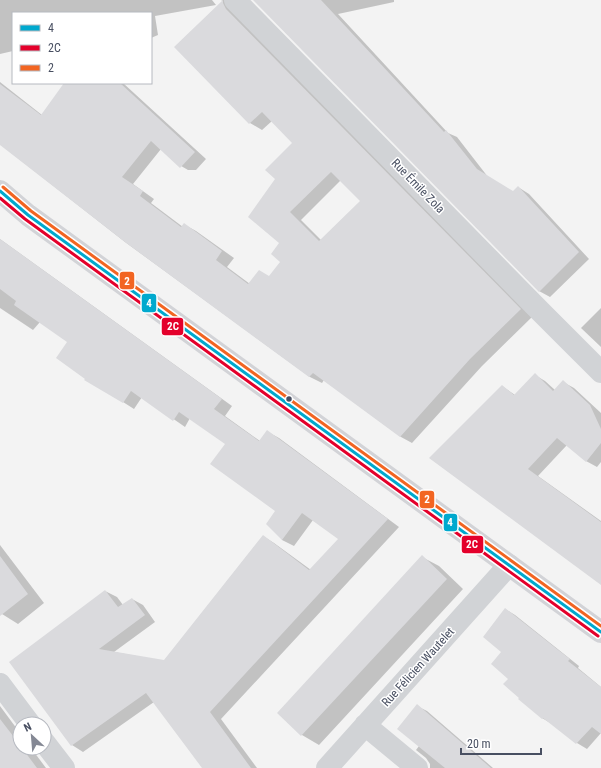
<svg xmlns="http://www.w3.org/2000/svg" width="601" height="768" viewBox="0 0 601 768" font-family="'Roboto Condensed',sans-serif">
<rect width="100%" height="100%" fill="#f3f3f3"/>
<path fill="#0003" fill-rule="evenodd" d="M0,0h212l4,5 -61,11 3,19 -7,3v-25h-138v29h-1l1,9 -13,3z
M221,0h14l297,317 -50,49 -70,77 -11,-6 -77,-57 -2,3 -12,-6 -185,-135 -125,-98v-62l42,33 23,-32h58l83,76 -10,11h-8l-12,-7 -15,-14 -28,35 21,15 -3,4 32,24 2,-2 11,6 38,27 -7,9 23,17 20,-7 11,-15 -5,-83 18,-36 -22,-22 -10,9 -12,-7 -75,-76 48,-46zM341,180l20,21 -40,39 -20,-20z
M254,0h140v2l-56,12 110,119 9,4 31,40 25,15 5,-5 11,7 60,65 -39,38 -11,-6z
M0,239l232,167 -7,10 35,25 8,-9 11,6 120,89 -178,192 36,49h-54l-49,-66 -71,50 -11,-7 -14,-19 47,-135 12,6 6,8 9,-6 11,6 12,17 -41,30 50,9 99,-125 11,7 37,27 29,-31 -27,-19 -19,26 -12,-6 -5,-29 -51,-67 -36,-26 -5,9 -43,-30 -8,12 -11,-7 -54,-60 -29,-20 -7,8 -33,-22z
M601,308v39l-20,-19z
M535,375l10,6 10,9 8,-8 11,6 27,25v49l-4,5 -11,-6 -19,-16 -29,31 63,45v62l-171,-125 72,-72 13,9z
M0,545l44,58 -26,21 -16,-10 -2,-2z
M422,557l17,9 24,23 -144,156 -17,-10 -24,-22z
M505,609l10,6 64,51 -1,2 23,19v46l-14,16 -10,-6 -25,-19 -10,-6 -22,-21 -11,-19 -7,-26z
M0,706l20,27v15h11l15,20h-46z
M417,706l10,5 66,57h-63v-4l-4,-6 -10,-8 3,-4z"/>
<path fill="#dadadd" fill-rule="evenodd" d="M223,0v3l3,6 295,300 -51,50 -70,78 -87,-64 -4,4 -67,-49 -117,-86 -125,-97v-61l41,31 23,-32h56l75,69 -15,16 -29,-27 -29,36 21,14 -3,5 41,31 3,-4 38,28 -6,9 32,24 11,-14 10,6 11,-14 -9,-8 8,-11 -31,-26 27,-38 -10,-9 27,-27 -30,-31 -13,12 -75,-77zM331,172l29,29 -41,40 -29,-29z
M253,0h68l123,132 2,-2 31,39 36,22 5,-5 61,66 -40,40z
M0,239l222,160 -8,10 45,32 8,-11 121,89 -178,193 41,56h-49l-56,-75 -75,53 -62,-84 96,-72 13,17 14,-9 13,17 -46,34 65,11 99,-125 46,35 29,-31 -36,-26 -20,27 -16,-16 9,-13 -65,-47 15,-20 -46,-32 -6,9 -42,-30 -8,12 -39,-23 1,-1 -29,-21 11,-16 -53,-37 2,-4 -16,-12z
M535,373l18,18 10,-11 27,25 11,24v14l-15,19 -29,-24 -29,31 73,53v63l-172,-127 73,-73 12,10z
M422,555l25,24 -146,157 -24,-23z
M0,556l28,38 -28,22z
M505,608l52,41 13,10 -2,2 33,26v47l-9,-7 -16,17 -33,-26 -1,1 -24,-20 1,-1 -16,-14 5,-5 -17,-15 10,-12 -18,-15z
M417,704l44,38 30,26h-46l-48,-39z
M0,719l20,26v3h2l15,20h-37z"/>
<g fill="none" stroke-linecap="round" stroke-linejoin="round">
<path stroke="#d1d3d6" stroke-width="22" d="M235,0l306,312 60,60
M0,684l30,40
M365,725l52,43
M44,742l20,26
M327,768l182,-203"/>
<path stroke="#d2d3d7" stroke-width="22" d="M0,191l28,24 573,417"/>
<defs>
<path id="bus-1" d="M0,191l28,24 573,417"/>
<path id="bus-2" d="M0,198l25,21 573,417"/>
<path id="bus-3" d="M3,187l28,24 570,415"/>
</defs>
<use href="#bus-1" stroke="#fff" stroke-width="6"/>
<use href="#bus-2" stroke="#fff" stroke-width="6"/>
<use href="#bus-3" stroke="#fff" stroke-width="6"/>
<use href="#bus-1" stroke="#00a9ce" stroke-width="3"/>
<use href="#bus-2" stroke="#e4002b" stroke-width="3"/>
<use href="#bus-3" stroke="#f26522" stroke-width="3"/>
</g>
<circle fill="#484f61" stroke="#fff" stroke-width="1.5" cx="289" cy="399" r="3.5"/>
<g text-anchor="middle" stroke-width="3" stroke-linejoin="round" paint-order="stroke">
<g font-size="12" fill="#484f61" stroke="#fff">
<text transform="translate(418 186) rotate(46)" y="4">Rue Émile Zola</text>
<text transform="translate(418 667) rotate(-48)" y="4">Rue Félicien Wautelet</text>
</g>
</g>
<g stroke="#fff" stroke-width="1.5">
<rect x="119" y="271" width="16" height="19" rx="4" fill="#f26522"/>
<rect x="141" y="293" width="16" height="20" rx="4" fill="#00a9ce"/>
<rect x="161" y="317" width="23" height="19" rx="4" fill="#e4002b"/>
<rect x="419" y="490" width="16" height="19" rx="4" fill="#f26522"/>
<rect x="443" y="513" width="15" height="19" rx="4" fill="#00a9ce"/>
<rect x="461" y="535" width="23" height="19" rx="4" fill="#e4002b"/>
</g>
<g font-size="11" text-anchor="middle" font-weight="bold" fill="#fff">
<text x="127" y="285">2</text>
<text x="149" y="307">4</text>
<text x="173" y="330">2C</text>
<text x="427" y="503">2</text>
<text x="450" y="526">4</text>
<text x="472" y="548">2C</text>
</g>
<rect x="12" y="12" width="140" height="72" fill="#ffffff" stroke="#b6b9c0"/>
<rect x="20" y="25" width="20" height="6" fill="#00a9ce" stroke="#b6b9c0"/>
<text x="48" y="32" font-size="12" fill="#484f61">4</text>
<rect x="20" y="45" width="20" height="6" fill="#e4002b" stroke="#b6b9c0"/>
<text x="48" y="52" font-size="12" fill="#484f61">2C</text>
<rect x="20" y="65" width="20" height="6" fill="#f26522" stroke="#b6b9c0"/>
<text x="48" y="72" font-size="12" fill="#484f61">2</text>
<g transform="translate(32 736) rotate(334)"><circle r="19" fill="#ffffff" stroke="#b6b9c0"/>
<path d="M0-3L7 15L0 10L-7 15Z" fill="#848894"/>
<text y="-6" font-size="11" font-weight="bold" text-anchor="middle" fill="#484f61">N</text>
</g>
<path d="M461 748v6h80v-6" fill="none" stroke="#484f61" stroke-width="2"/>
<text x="467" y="748" font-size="12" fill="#484f61" stroke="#ffffff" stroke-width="3" paint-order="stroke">20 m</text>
</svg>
